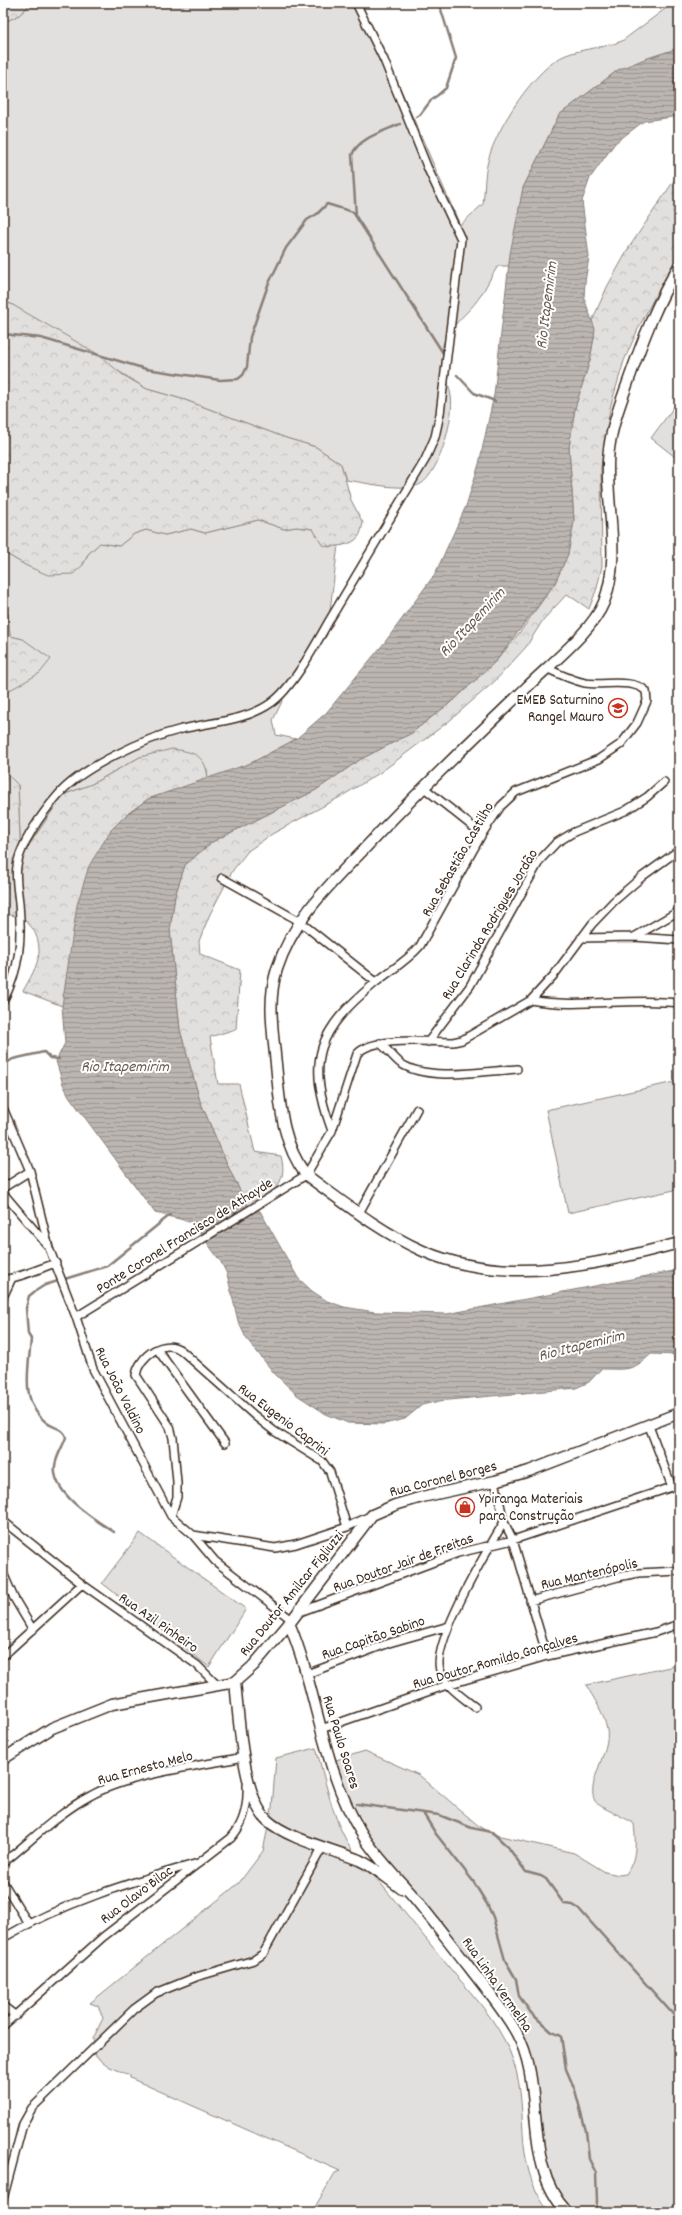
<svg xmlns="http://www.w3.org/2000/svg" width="682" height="2215" viewBox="0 0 682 2215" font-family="Dekko,sans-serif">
<defs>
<pattern id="forest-crowns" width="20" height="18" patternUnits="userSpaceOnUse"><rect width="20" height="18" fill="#e2e0de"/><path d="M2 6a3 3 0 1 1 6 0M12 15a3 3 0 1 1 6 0" fill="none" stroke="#c3c0be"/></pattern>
<pattern id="water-rules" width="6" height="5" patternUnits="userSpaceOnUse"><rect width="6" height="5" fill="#bcb6b3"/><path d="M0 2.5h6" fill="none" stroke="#9a9491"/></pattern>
</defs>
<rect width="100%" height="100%" fill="#fff"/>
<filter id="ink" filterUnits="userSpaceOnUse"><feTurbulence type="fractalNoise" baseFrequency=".025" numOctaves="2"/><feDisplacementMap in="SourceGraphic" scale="8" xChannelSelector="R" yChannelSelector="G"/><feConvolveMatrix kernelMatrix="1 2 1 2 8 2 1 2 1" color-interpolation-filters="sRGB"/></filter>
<g filter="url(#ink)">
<path fill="#e2e0de" stroke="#8e857e" d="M32,3h327l38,78 63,144 23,-21c2,-14 1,-29 5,-43 7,-31 48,-95 78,-106 18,-7 39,-7 56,-14l47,-35 10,-2v44l-34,11 -27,11 -59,45 -36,73 -14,78h-11c-7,10 -12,22 -19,32 -11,16 -30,28 -36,47 -3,13 6,38 8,51 4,20 -13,85 -35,90 -22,4 -48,-3 -70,-6l-5,-16 -25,-17 -30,-9 -101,-38 -38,-11 -136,-85 -8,-2v-279l16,-8z
M679,400v60l-28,-22z
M258,520l26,9 12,-2 17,2 15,18 10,-2 -11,90 -36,48 -18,37 3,15 20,4 -45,24 -43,16 -1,-10 -67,-12 -48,27 -29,11 -34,50 -8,18 -3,-78 -15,-15v-76l16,-11 4,-44 -13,-3 -2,-22 -5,1v-63l24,14 56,-1 5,-11 12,-11 19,3 15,-12 12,-4 19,5 26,-6 14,4z
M679,1081v108l-111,24 -22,-103z
M140,1533l106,76 -37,58 -107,-84z
M679,1665v547h-109l-8,-10 -22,-55 -3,-62 -13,-41 -132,-172 -41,-59 -15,-53 29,-9 54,24 61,52 12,7 82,19 31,19 14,3 7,-1c11,-16 10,-31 8,-50 -8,-7 -35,-16 -39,-23 -10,-17 16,-50 12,-71 -3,-17 -12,-30 -21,-45z
M316,1748c9,31 15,64 30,92 10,17 23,30 36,45 24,29 47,58 71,87 21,24 43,48 56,78 25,57 -1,108 40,162h-237l23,-39 5,-2 -210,-93v-3l-20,-8 -14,-10 -3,-18 10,-21 -5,-12 -8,-3 149,-120 24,-32 9,-43 4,-50z"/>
<path fill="url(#forest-crowns)" stroke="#8e857e" d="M3,3h29l-13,12 -16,8z
M679,173v88l-25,37 -16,31 -14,32 -14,47 -9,59 1,99 -5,22 -8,21 -22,-15 -24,26 -17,27 -31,34 -47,41 -67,50 -39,24 -70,38 -24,17 -15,19 -23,44 -11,27 1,13 40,16 -4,59 -26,8 8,47h21l16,68 26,4c8,30 -11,38 -32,52l-18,-35 -31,-72 -20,-71 -10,-100 5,-34 10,-31 27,-23 104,-52 45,-31 49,-25 45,-35 41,-38 22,-26 37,-52 13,-29 6,-33 -5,-73 6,-40 15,-48 4,-23 -2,-16 15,-34 23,-41z
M3,302l8,2 85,49 27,22 24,14 38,11 101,38 30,9 25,17 10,36 12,23c-1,4 -2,10 -4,13 -6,10 -27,12 -37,9l-9,-16 -17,-2 -12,2 -26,-9 -53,13 -14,-4 -26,6 -19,-5 -12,4 -15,12 -19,-3 -12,11 -5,11 -10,9 -25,1 -21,-9 -24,-14z
M8,614l2,22 13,3 28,20 -11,14 -37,21v-79z
M172,749c21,3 34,5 36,30l-60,20 -22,16 -15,15 -49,176 -39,-15c6,-11 15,-25 16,-38 1,-22 -14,-40 -36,-38v-145l15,15 3,77 8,-17 34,-50 29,-11 48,-27z"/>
<path fill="url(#water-rules)" stroke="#887e77" d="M679,48v68l-35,5 -29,22 -25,35 -8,23 7,56 -4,25 -1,16 11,31 -1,8 -4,23 -15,48 -6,40 5,73 -6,33 -13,29 -59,78 -41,38 -45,35 -49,25 -45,31 -104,52 -27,23 -10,31 -5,34 10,100 20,71 31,72 18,35 11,3 38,67 14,13 15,10 17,6 31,5 72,2 232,-44v85l-28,-1c-19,18 -24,15 -50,15l-12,13 -13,6 -137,13 -17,4 -17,14 -21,5 -36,-1 -22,-9 -29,-19 -23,-22 -28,-35 -8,-17 -11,-47 -6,-12 -29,-40 -37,-9 -86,-117 -6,-12 -7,-23 9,-18 -3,-37 15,-101 12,-39 22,-36 15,-15 22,-16 103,-36 45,-24 30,-26 59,-71 50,-68 31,-68 13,-42 15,-69 16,-141 13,-66 36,-73 59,-45 27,-11z"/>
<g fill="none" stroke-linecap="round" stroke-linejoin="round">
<path stroke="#887e77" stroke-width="2.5" d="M416,117l4,-2 12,-16 6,-4 8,-7 10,-30 -17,-55
M356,216l-4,-61c6,-17 33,-24 48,-31
M3,334l38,4 105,31 74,11 18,-1 5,-4 4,-8 3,-30 18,-52 18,-37 21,-28 10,-6 10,-10 26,8 90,141
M457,375l17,18 21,8
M3,1065l10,-6 31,-7 6,6 9,1
M114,1532c-20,-13 -63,-39 -59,-66 1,-10 8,-19 11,-29 -2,-9 -13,-9 -19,-14 -28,-21 -18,-56 -16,-84l-3,-5 -2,-26 3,-12 5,-4 11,-7 62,-19 63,-51
M357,1804l82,11 33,13 20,4 16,15 18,25 15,4 5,3 18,25 9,1 6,4 100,112
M423,1813l13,21 37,47 14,23 6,13 12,43 11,19 3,17 12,17 21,19 9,4 5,33 9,21 11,41 3,28 7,14 1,29 -2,10"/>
<defs>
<path id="street" d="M423,787l59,47
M222,878l77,43 77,61
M634,937l45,3
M581,938l53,-1 45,-26
M531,1000c48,9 98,-3 148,3
M3,1001c17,-31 19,-63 16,-98 -1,-12 -4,-25 -2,-37 3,-22 26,-54 41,-71 24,-28 88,-57 124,-66 29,-7 64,-8 89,-26 21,-14 45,-59 58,-82 32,-53 64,-107 96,-161l10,-23 5,-23 21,-175 -33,-70 -44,-109 -28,-57
M428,1042l42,-56 70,-126 16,-17 18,-11 51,-21 22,-14 17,-15
M380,1043c7,6 13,14 20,20 27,19 85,8 117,6
M3,1108l27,63 19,77 27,69 17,52 78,147 22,19 82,13 21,-4 51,-17 23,-11
M332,1131c-26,-72 -15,-100 43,-148 16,-13 32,-22 45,-37l62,-112 19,-28 15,-14 83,-33 22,-15 16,-21 10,-22 -1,-10c-14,-13 -43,-5 -61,-8 -14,-3 -26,-9 -39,-15
M3,1188l27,-17
M3,1193l45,53
M359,1213l58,-104
M3,1279c12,1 40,-12 53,-16
M3,1297l8,-17
M76,1317l230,-142 26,-44 25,-77c15,-18 73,-12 96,-12l9,-2 69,-40 23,-25 38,-51 22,-23 29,-25 36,-26
M157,1349l68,94
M649,1426l23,61
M495,1481l9,41 9,18 34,116
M171,1516l6,-19v-15l-4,-44 -3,-11 -34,-52c3,-19 29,-38 46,-24l73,65 19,15 48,30 8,11 17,55
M3,1521l79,63 115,81 20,20
M193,1535l22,26 77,59
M3,1573l11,25 19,32
M530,1601l88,-24 20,-4 41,-2
M297,1613l161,-60 55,-13 159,-53h7
M3,1656l79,-72
M307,1674l82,-31 60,-17
M475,1707c-14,-11 -29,-20 -35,-37 -9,-26 49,-123 64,-148
M321,1729l126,-44 100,-29 109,-24 23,-8
M3,1863c28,-22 55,-50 87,-67 39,-22 109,-30 154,-39
M3,1882l25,41
M3,1938c61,-36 128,-56 195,-75
M3,2006l13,10
M3,2026l100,-89 128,-99c14,-15 17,-33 16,-53
M3,2199l20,-75 9,-16 102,-99 22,-16 40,-16 58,-17 9,-6 59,-106"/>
<path id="secondary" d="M679,266c-22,36 -37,76 -51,116 -8,22 -16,44 -19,67 -6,50 14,103 -5,153 -12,30 -55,63 -78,86 -54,52 -108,103 -159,158 -36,38 -73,71 -90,123 -10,31 -4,63 -1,95 4,39 5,78 30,111 37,27 74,57 117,76 83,36 173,14 256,-8
M289,1623c29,69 33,147 73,211 14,23 34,42 51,62 19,23 37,47 56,71 16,21 34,42 47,65 31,54 5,132 51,180
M235,1682c4,34 7,114 32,138 19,18 67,30 92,40 16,7 29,19 43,29
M3,1759l49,-31 60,-24 123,-22 18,-16 39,-46 80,-105 23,-10 27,-8 73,-16 34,-10 150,-58"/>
</defs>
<use href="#street" stroke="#3b2a1e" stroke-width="10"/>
<use href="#secondary" stroke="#3b2a1e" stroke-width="13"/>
<use href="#street" stroke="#fff" stroke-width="7"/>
<use href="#secondary" stroke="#fff" stroke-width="10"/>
</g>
</g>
<defs>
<symbol id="school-ring" viewBox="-11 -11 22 22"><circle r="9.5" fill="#fff" stroke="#c8321e" stroke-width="1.5"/><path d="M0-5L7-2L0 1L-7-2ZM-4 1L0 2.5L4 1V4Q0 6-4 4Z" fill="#c8321e"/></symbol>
<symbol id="shop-ring" viewBox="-11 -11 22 22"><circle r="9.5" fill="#fff" stroke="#c8321e" stroke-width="1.5"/><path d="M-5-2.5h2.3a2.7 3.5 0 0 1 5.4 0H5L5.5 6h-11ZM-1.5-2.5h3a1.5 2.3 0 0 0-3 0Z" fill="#c8321e"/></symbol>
</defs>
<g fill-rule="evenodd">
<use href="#school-ring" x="607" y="697" width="22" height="22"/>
<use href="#shop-ring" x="454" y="1496" width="22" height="22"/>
</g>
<g text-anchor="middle" stroke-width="4" stroke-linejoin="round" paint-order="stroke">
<g font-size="15" fill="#3b2a1e" stroke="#fff" text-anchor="end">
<text x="604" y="704">EMEB Saturnino<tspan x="604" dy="17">Rangel Mauro</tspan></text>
<text x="479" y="1503" text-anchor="start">Ypiranga Materiais<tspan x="479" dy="17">para Construção</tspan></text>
</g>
<g font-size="15" fill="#3b2a1e" stroke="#fff">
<text transform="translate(457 859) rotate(-60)" y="5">Rua Sebastião Castilho</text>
<text transform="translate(489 924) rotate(-59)" y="5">Rua Clarinda Rodrigues Jordão</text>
<text transform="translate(184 1235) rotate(-32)" y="5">Ponte Coronel Francisco de Athayde</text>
<text transform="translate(121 1390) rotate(63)" y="5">Rua João Valdino</text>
<text transform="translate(284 1419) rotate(37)" y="5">Rua Eugenio Caprini</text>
<text transform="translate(443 1478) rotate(-14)" y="5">Rua Coronel Borges</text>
<text transform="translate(403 1562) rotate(-20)" y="5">Rua Doutor Jair de Freitas</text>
<text transform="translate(589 1573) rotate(-13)" y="5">Rua Mantenópolis</text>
<text transform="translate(291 1593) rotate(-51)" y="5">Rua Doutor Amilcar Figliuzzi</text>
<text transform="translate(159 1622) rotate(35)" y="5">Rua Azil Pinheiro</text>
<text transform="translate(373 1637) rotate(-19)" y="5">Rua Capitão Sabino</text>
<text transform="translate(495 1660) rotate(-16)" y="5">Rua Doutor Romildo Gonçalves</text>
<text transform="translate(342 1742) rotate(73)" y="5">Rua Paulo Soares</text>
<text transform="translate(145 1767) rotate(-15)" y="5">Rua Ernesto Melo</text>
<text transform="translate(136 1894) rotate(-37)" y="5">Rua Olavo Bilac</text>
<text transform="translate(498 1984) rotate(55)" y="5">Rua Linha Vermelha</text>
</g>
<g font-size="16" font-style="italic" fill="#685b52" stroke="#fff">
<text transform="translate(545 305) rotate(-83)" y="6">Rio Itapemirim</text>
<text transform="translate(471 621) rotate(-47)" y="6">Rio Itapemirim</text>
<text x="125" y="1071">Rio Itapemirim</text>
<text transform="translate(581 1344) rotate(-14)" y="6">Rio Itapemirim</text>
</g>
</g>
<rect width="682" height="2215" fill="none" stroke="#fff" stroke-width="16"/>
<rect x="8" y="8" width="666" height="2199" fill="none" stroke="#3b2a1e" stroke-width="1.5" filter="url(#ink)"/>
</svg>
